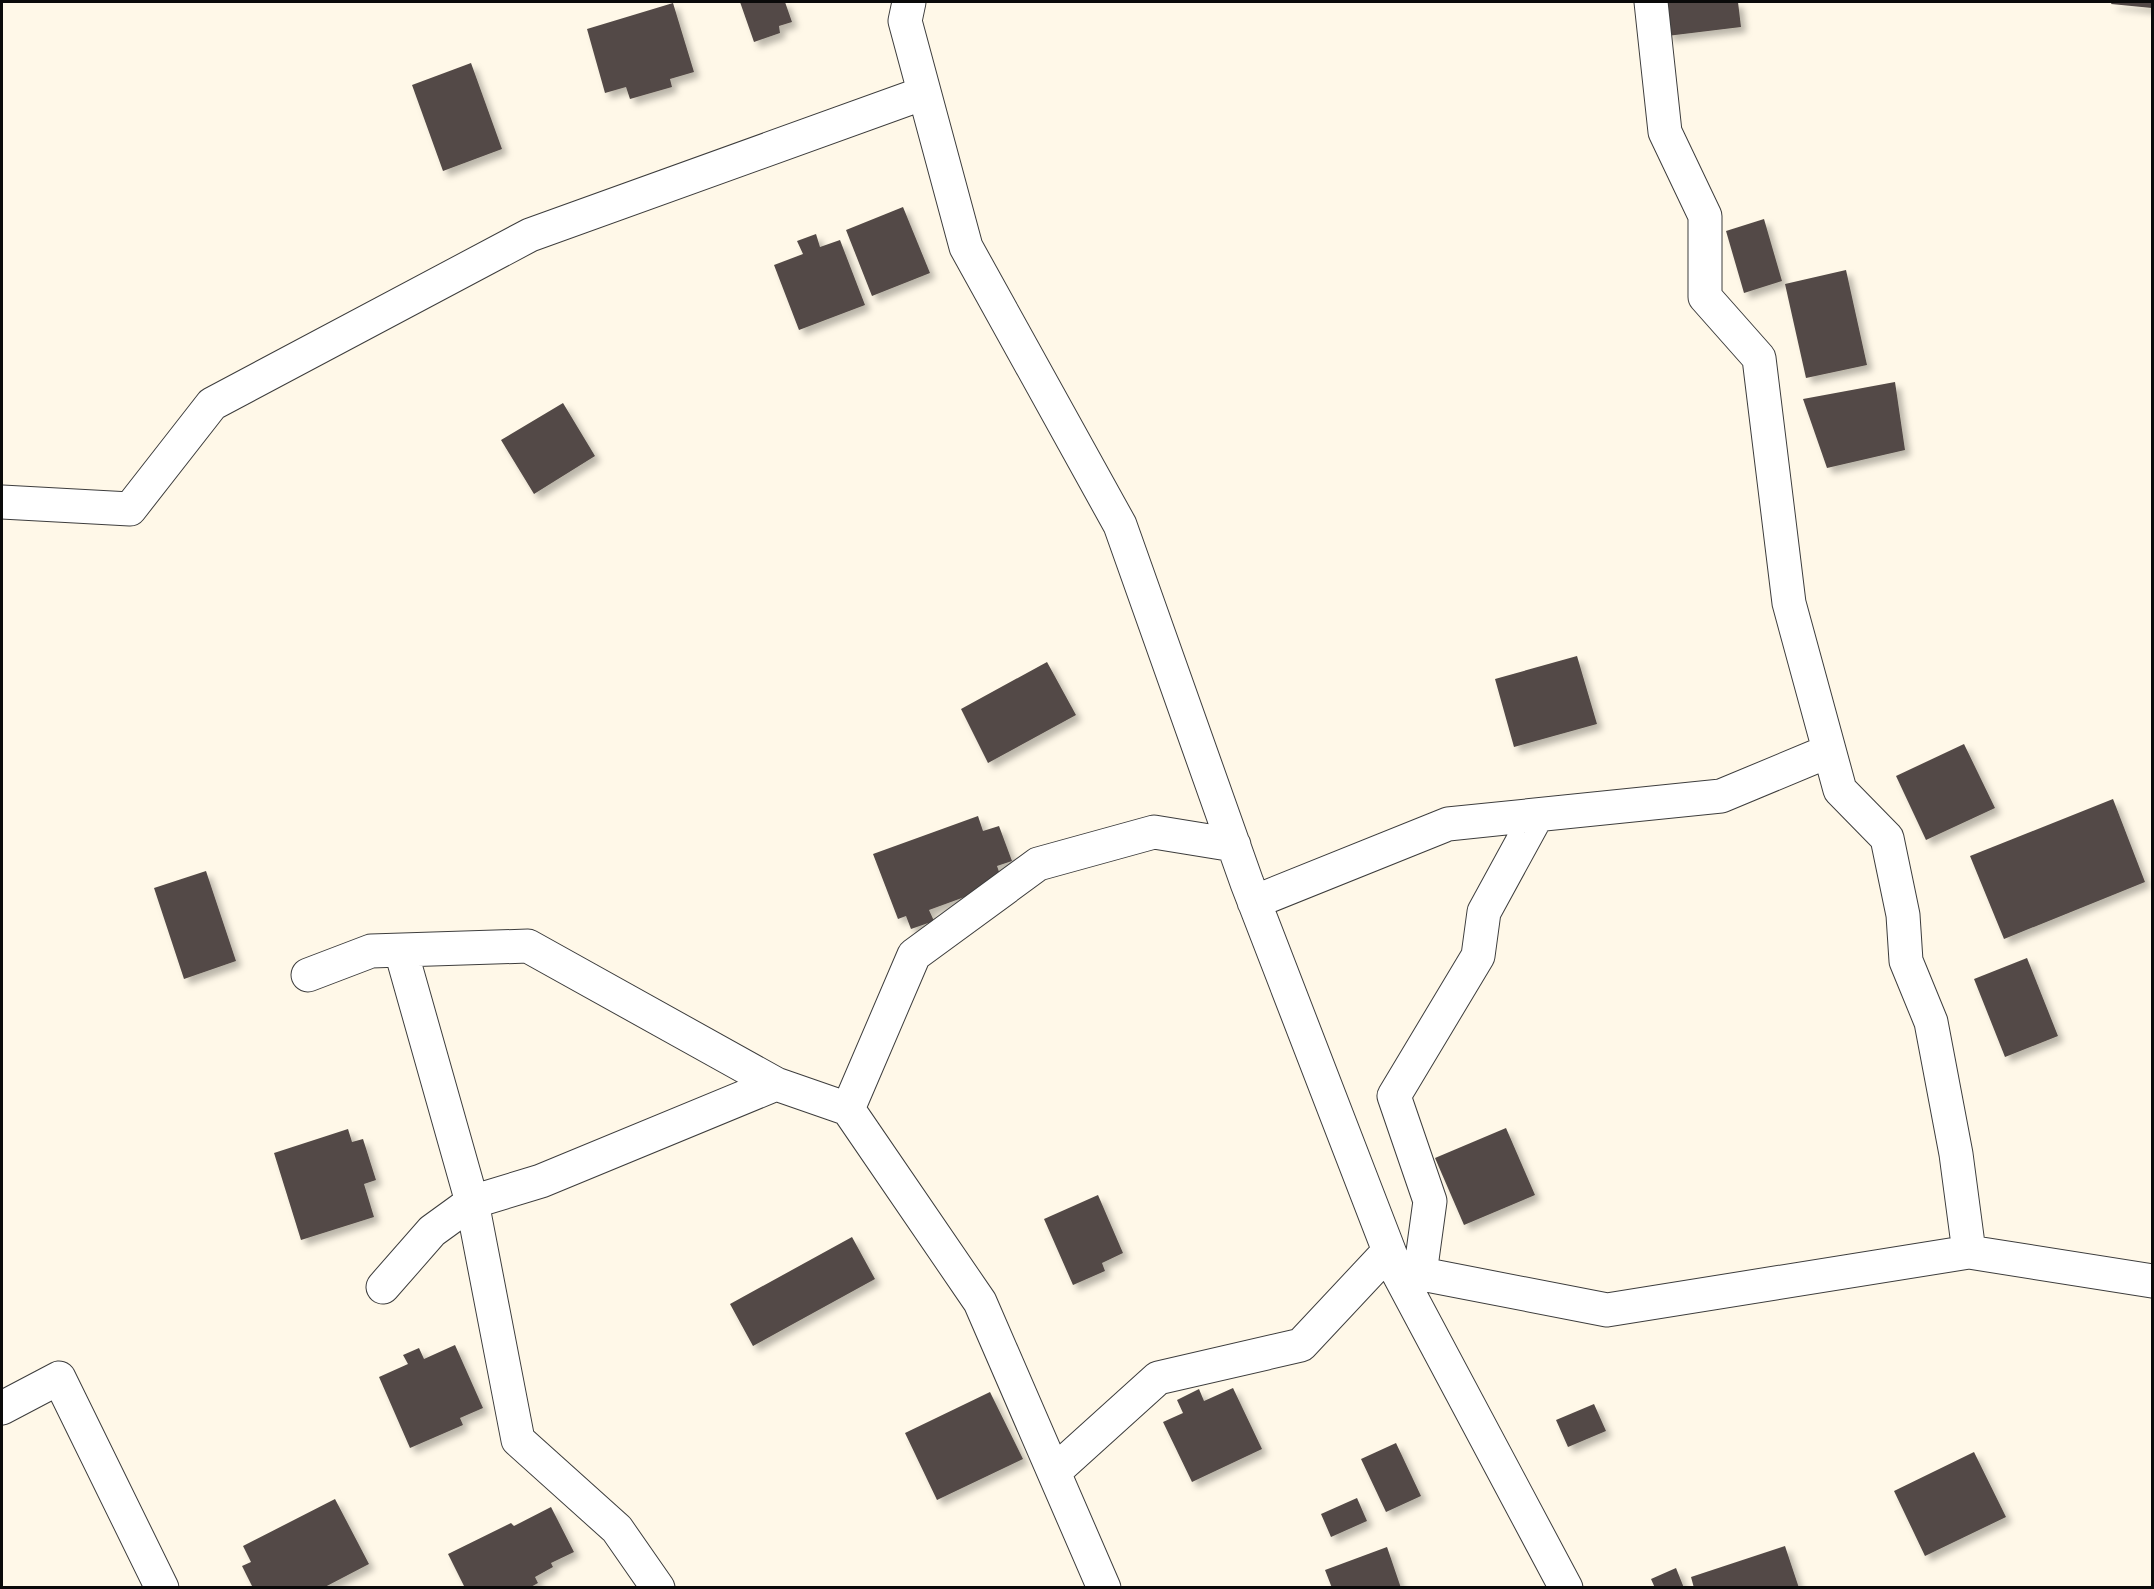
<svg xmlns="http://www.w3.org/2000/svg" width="2154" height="1589" viewBox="0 0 2154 1589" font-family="'Noto Serif',serif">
<defs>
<filter id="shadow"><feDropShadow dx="5.5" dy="5.5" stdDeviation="3" flood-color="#0004"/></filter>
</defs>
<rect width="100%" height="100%" fill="#fff8e8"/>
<path fill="#534a46" filter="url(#shadow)" d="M740,2h45l7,20 -13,4 1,7 -26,9z
M1663,2h75l3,25 -74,9z
M2112,2h40v6l-41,-4z
M673,3l21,69 -24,7 2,8 -42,12 -4,-12 -21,6 -18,-64z
M471,63l31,86 -59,22 -31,-86z
M903,207l27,66 -58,23 -26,-66z
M1764,219l18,62 -38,12 -18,-62z
M816,234l4,13 20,-7 25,65 -66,25 -25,-65 29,-11 -6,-13z
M1846,270l21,95 -61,13 -21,-94z
M1895,382l10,68 -78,18 -24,-69z
M563,403l32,53 -61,38 -33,-54z
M1577,656l20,68 -83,23 -19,-68z
M1047,662l29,53 -88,48 -27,-54z
M1964,744l31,64 -69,32 -30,-64z
M2113,799l32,83 -141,57 -34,-83z
M978,816l5,15 16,-5 13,35 -15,5 6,17 -74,27 5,11 -23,8 -5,-13 -8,3 -25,-65z
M206,871l30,90 -52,18 -30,-91z
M2027,958l31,78 -53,21 -31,-78z
M1506,1128l29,67 -71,30 -29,-67z
M348,1129l4,13 11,-3 13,41 -12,4 10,33 -73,23 -27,-87z
M1098,1195l25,58 -21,10 3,8 -32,14 -29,-66z
M852,1237l23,42 -122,67 -23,-42z
M455,1345l28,63 -23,10 3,7 -53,23 -31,-71 29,-13 -5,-9 16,-7 5,11z
M1233,1388l29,61 -70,33 -29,-60 20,-9 -6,-13 22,-11 5,12z
M990,1392l33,67 -86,41 -32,-67z
M1594,1404l12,27 -38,16 -12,-27z
M1396,1443l25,53 -35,16 -25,-53z
M1974,1452l32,65 -81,39 -31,-65z
M1357,1498l10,23 -36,16 -10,-23z
M335,1499l34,65 -46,24h-70l-11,-22 9,-4 -8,-16z
M551,1507l23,45 -23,11 2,4 -18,10 3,6 -9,5h-64l-17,-34 63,-31 3,3z
M1785,1546l14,42h-105l-3,-11z
M1387,1547l14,41h-69l-7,-18z
M1676,1568l8,20h-29l-4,-9z"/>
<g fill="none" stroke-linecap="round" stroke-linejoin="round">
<defs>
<path id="minor" d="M909,2l-4,19 61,226 154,278 127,358 149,386
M1651,2l14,130 40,84v81l54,61 30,245 51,187 47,48 16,77 3,46 25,61 25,132 13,98
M2,502l128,7 82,-105 318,-169 394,-142
M1254,902l194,-78 273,-28 108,-45
M401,951l71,251 46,238 99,89 41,59
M308,975l63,-24 157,-5 248,138
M848,1109l66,-154 124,-91 116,-32 80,13
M1420,1274l10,-73 -36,-105 84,-140 6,-44 53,-97
M383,1287l49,-56 40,-29 69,-21 235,-97 72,25 132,193 124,286
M2,1408l57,-30 103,210
M1054,1472l104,-94 143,-33 88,-94
M1566,1588l-170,-319 211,41 362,-58 183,29"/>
</defs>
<use href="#minor" stroke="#3d3d3d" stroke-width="35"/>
<use href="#minor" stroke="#fff" stroke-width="33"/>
</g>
<rect width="2154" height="1589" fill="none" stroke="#0a0a0a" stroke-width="6"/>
</svg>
